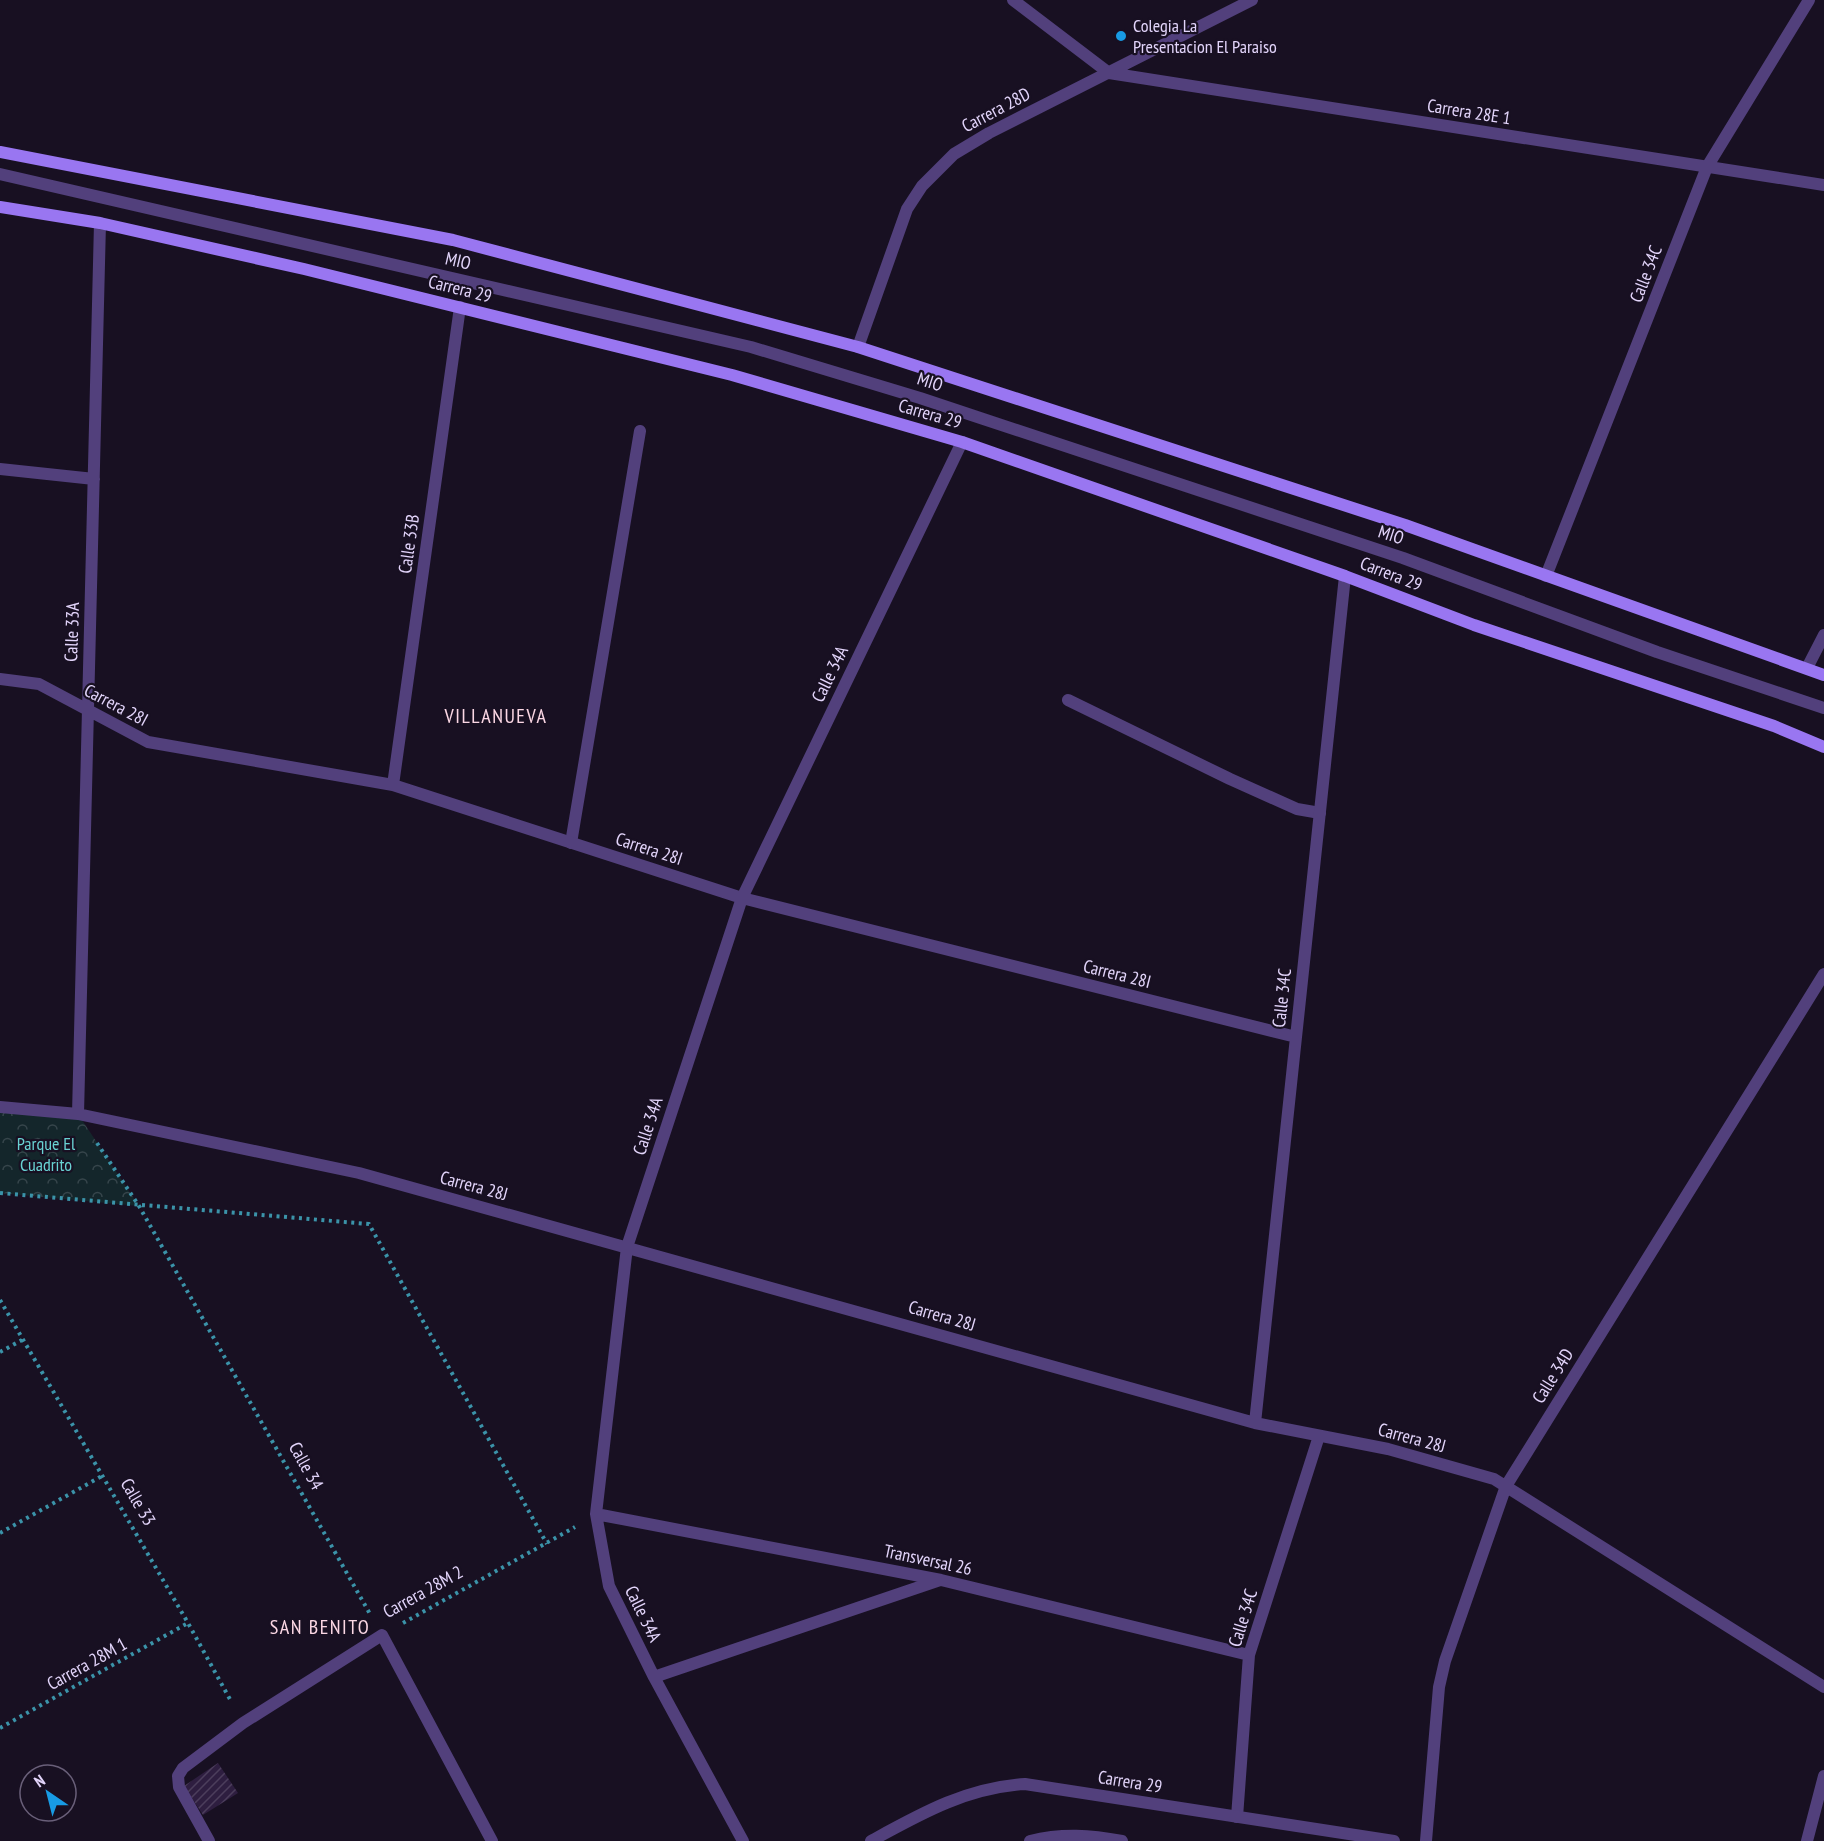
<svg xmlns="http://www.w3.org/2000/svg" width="1824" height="1841" viewBox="0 0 1824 1841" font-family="'PT Sans Narrow',sans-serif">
<defs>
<pattern id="forest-crowns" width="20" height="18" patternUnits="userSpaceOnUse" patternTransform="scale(1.5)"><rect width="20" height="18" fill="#14262b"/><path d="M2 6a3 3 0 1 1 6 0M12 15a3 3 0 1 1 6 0" fill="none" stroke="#36454b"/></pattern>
<pattern id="building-hatch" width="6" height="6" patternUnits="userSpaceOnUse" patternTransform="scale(1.5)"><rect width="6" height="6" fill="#2e1e40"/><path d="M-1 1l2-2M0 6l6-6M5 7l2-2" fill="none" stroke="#4c3e5c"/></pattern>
</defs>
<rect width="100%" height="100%" fill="#181022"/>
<path fill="url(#forest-crowns)" d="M0,1107l78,7 61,92 -139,-13z"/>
<path fill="url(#building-hatch)" d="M218,1763l20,30 -35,22 -19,-29z"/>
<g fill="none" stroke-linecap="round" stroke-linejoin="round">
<path stroke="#3b93a9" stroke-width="4" stroke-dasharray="3 4.5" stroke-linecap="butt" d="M97,1143l42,63 231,408
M0,1193l369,31 178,320
M0,1300l188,323 44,80
M0,1352l22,-12
M0,1533l102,-57
M403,1623l172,-96
M0,1728l188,-105"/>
<path stroke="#52407c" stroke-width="12" d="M0,174l751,173 169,51 483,160 254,94 167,56
M1068,700l162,79 67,30 23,4
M571,843l69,-412"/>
<path stroke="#52407c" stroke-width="12" d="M1013,0l96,73 715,112
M858,347l49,-138 15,-23 32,-32 35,-21 263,-133
M0,469l94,10
M1546,576l161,-409 102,-167
M1807,668l17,-33
M0,679l39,5 109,58 245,43 349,113 554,139
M393,785l67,-478
M0,1107l78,7 281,59 896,250 133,26 106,30 330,208
M78,1114l22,-891
M1255,1423l90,-847
M596,1514l345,66 308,75
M654,1677l286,-97
M1237,1817l12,-162 70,-219
M209,1841l-30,-54 -1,-11 5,-8 60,-45 139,-88 110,206
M743,1841l-89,-164 -45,-91 -13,-72 31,-267 115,-349 220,-456
M1426,1841l13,-154 6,-26 61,-175 318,-512
M1807,1841l17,-65"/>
<path stroke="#52407c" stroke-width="12" d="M871,1841c51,-28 95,-53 154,-57l369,57
M1030,1841c32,-8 61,-6 92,0"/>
<path stroke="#9976f1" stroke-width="12" d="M0,152l453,88 405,107 547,178 419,150
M0,207l100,16 204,46 428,106 230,67 383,134 129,49 300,101 50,21"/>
</g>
<circle fill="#189be4" stroke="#181022" stroke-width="2" cx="1121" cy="36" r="6"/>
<g text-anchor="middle" stroke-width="4.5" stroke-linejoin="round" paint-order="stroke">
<g font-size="18" fill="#e3d5fb" stroke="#181022" text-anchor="start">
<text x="1133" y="32">Colegia La<tspan x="1133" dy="21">Presentacion El Paraiso</tspan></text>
</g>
<g font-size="18" fill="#e3d5fb" stroke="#181022">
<text transform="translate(996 110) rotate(-28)" y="6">Carrera 28D</text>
<text transform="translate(1469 112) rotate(9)" y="6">Carrera 28E 1</text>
<text transform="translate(458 261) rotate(13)" y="6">MIO</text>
<text transform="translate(1646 274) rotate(-69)" y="6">Calle 34C</text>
<text transform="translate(460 289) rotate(14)" y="6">Carrera 29</text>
<text transform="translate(930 382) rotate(18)" y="6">MIO</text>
<text transform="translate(930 414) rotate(16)" y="6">Carrera 29</text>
<text transform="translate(1391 535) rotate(18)" y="6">MIO</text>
<text transform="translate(409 544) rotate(-82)" y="6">Calle 33B</text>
<text transform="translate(1391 574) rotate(21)" y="6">Carrera 29</text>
<text transform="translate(72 632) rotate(-88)" y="6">Calle 33A</text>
<text transform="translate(830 674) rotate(-64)" y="6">Calle 34A</text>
<text transform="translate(116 705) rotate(28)" y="6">Carrera 28I</text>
<text transform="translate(649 849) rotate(18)" y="6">Carrera 28I</text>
<text transform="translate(1117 974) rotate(14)" y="6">Carrera 28I</text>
<text transform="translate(1282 998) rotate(-84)" y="6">Calle 34C</text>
<text transform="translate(648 1126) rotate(-72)" y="6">Calle 34A</text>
<text transform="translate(474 1186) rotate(15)" y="6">Carrera 28J</text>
<text transform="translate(942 1316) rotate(16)" y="6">Carrera 28J</text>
<text transform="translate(1553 1376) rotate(-58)" y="6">Calle 34D</text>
<text transform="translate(1412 1438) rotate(15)" y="6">Carrera 28J</text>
<text transform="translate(306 1466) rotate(61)" y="6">Calle 34</text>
<text transform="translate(138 1502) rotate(60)" y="6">Calle 33</text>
<text transform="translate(928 1560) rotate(12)" y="6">Transversal 26</text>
<text transform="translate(423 1592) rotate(-29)" y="6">Carrera 28M 2</text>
<text transform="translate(643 1614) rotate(64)" y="6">Calle 34A</text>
<text transform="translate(1243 1618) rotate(-73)" y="6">Calle 34C</text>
<text transform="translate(87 1664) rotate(-29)" y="6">Carrera 28M 1</text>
<text transform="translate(1130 1782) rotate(9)" y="6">Carrera 29</text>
</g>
<g font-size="18" fill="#69d2d3" stroke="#181022">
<text x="46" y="1150">Parque El<tspan x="46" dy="21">Cuadrito</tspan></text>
</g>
<g font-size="20" letter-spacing="1.5" fill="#fbd7e4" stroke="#181022">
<text x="496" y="723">VILLANUEVA</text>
<text x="320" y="1634">SAN BENITO</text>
</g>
</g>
<g transform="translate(48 1793) rotate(325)"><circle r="28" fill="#181022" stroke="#695f79" stroke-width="1.5"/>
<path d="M0-4.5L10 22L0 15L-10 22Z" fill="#189be4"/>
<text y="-9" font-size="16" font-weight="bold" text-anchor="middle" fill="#e3d5fb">N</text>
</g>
</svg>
